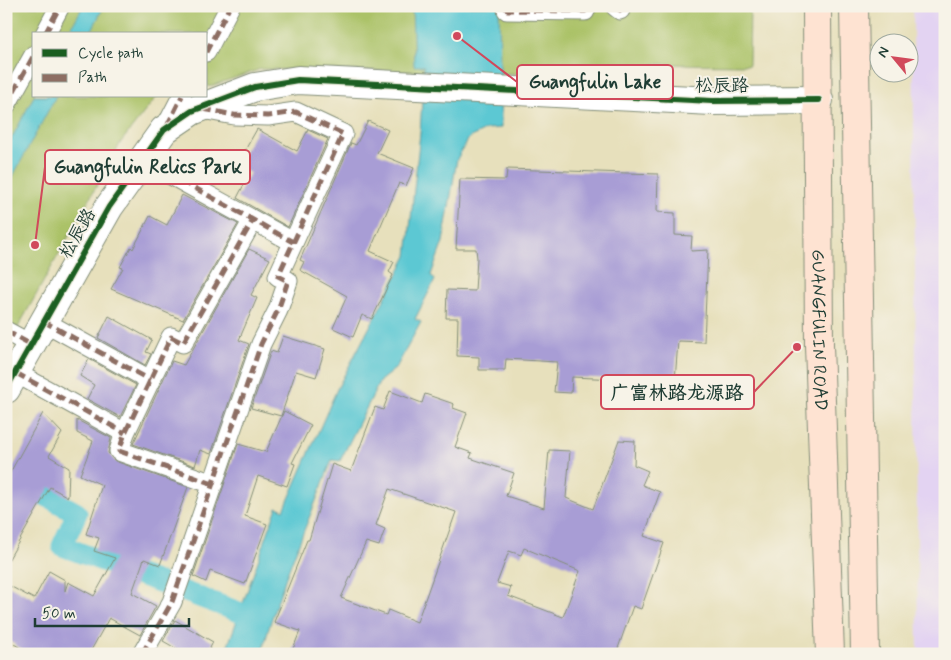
<svg xmlns="http://www.w3.org/2000/svg" width="951" height="660" viewBox="0 0 951 660" font-family="Mynerve,'LXGW WenKai TC',sans-serif">
<rect width="100%" height="100%" fill="#f7f3e8"/>
<filter id="ink" filterUnits="userSpaceOnUse"><feTurbulence type="fractalNoise" baseFrequency=".02" numOctaves="2"/><feDisplacementMap in="SourceGraphic" scale="10" xChannelSelector="R" yChannelSelector="G"/><feConvolveMatrix kernelMatrix="1 2 1 2 8 2 1 2 1" color-interpolation-filters="sRGB"/></filter>
<filter id="wash" filterUnits="userSpaceOnUse"><feTurbulence type="fractalNoise" baseFrequency=".0096" numOctaves="4" result="noise"/><feDisplacementMap in="SourceGraphic" scale="20" xChannelSelector="R" yChannelSelector="G"/><feGaussianBlur stdDeviation="1.12" result="paint"/><feColorMatrix in="noise" values="0 0 0 0 0 0 0 0 0 0 0 0 0 0 0 0 0 1.4 0 .05"/><feComposite in="paint" operator="in"/></filter>
<g filter="url(#wash)">
<rect width="100%" height="100%" fill="#e7e0bc"/>
<path fill="#e3d3f2" d="M913,6h32v648h-27z"/>
<path fill="#abc267" stroke="#65804e" d="M6,6h744l-1,59 -96,-1 -1,12 -391,-7 -53,18 -2,-53h-172v62h123l-36,46 -115,207z"/>
<path fill="#5cc8d3" stroke="#3e8284" d="M83,6h21l-14,28h-22z
M412,6h87l2,122 -14,1 -18,9 -12,21 -14,83 -12,33 4,5 -20,39 6,3 -25,46 -16,13 -40,80 -8,-1c-24,63 -52,124 -69,189l6,5h-44l52,-147 7,3 53,-121 70,-133 13,-123 4,-67h-10z
M34,96h22l-50,93v-40z"/>
<g fill="none" stroke-linecap="round" stroke-linejoin="round">
<path stroke="#5cc8d3" stroke-width="21" d="M6,474l71,39 -15,33 177,66"/>
</g>
<g id="blocks">
<path fill="#a89dd5" fill-rule="evenodd" d="M368,121l20,9 -11,23 37,15 -8,18 -7,-3 -29,68 24,11 -5,10 4,3 -21,44 -10,-4 -9,22 -20,-9 14,-32 -47,-26 4,-8 -4,-2 51,-117 5,2z
M257,129l40,22 11,-21 20,9 -40,88 -51,-29 13,-25 -14,-7z
M507,169l151,5 -1,38 18,1v22l17,1 -1,15 17,-1 -4,92 -26,-1 -3,40h-37l-1,26 -31,-2 11,-26 -45,-2 -1,16 -17,-1 3,-30 -51,-3 -1,11h-26v-13l-22,-1 1,-38h-12l1,-28 28,1 2,-33 -1,-9h-20l4,-70 46,1z
M182,195l56,29 -55,96 -72,-31 12,-21 -3,-1 11,-20 2,2 17,-33 17,9z
M249,249l21,10 -19,36 6,3 -18,42 10,4 -38,110 -11,-4 -5,16 -62,-22 39,-83 12,4z
M109,316l43,24 -6,12 5,2 -6,11 -47,-27z
M283,336l42,13 -9,28 -20,-6 -15,45 -30,-8 20,-57 6,2z
M89,359l47,26 -16,32 -33,-18 7,-14 -14,-9z
M390,391l32,12 3,-9 29,10 -1,4 14,5 -12,34 17,6 -2,5 44,15 -8,23 38,12 5,-58 21,1 -4,47 27,11 26,-69 16,1 -1,24 14,6 -6,14 18,7 -16,44 20,7 -23,66 -8,-3 -17,48h-325l9,-23 -26,-9 33,-82h2l23,-76 19,7 24,-64 8,3zM389,489l67,23 -39,110 -29,-12 -2,5 -45,-17 25,-56 13,4 6,-17 -9,-4zM524,548l56,23 -17,46 -55,-21 3,-9 -14,-4 12,-32 12,4z
M284,411l27,14 -19,38 3,1 -8,22 -29,-10 -13,40 22,8 -22,60 -35,-13 -4,11 -13,-6 45,-132 28,8z
M43,413l19,20 -13,23 20,12 -1,29 -18,-10 -44,77v-84z
M77,420l34,18 -3,15 7,8 73,26 -28,78 -16,-6 -12,34 24,13 -16,29 -31,-17 -20,36h-59l-24,-15v-55l28,15 15,-28 16,9v11l3,-9 26,14 21,-38 -21,-7 5,-13 -13,-4 16,-49 -22,-10 13,-34 -16,-8z
M175,620l38,22 -6,12h-21l-23,-13z"/>
</g>
</g>
<g filter="url(#ink)">
<use href="#blocks" fill-opacity="0" stroke="#838e78" stroke-width="1"/>
<g fill="none" stroke-linecap="round" stroke-linejoin="round">
<defs>
<path id="pedestrian" d="M507,6v4l78,1 2,-5
M615,6l5,4 2,-4
M45,34l15,-28
M206,52l24,-46
M6,105l28,-50
M167,125l15,-29
M142,159l151,83
M43,321l107,59
M6,331l24,13
M16,373l109,60
M213,484l-94,-33 6,-18 46,-96 12,6 70,-123
M142,654l30,-52 89,-258 17,-34 10,-29 -10,-5 65,-142 -47,-22 -28,4 -34,-1 -32,-6"/>
<path id="tertiary" d="M6,389l103,-182 55,-77 28,-19 63,-24 43,-7 414,21 107,-1"/>
<g id="secondary">
<path id="s1" d="M817,6l2,339 11,309"/>
<path d="M854,6l11,648"/>
</g>
</defs>
<use href="#pedestrian" stroke="#838e78" stroke-width="21"/>
<use href="#tertiary" stroke="#838e78" stroke-width="30"/>
<use href="#secondary" stroke="#838e78" stroke-width="30"/>
<use href="#pedestrian" stroke="#fff" stroke-width="19"/>
<use href="#tertiary" stroke="#fff" stroke-width="28"/>
<use href="#secondary" stroke="#fee3d2" stroke-width="28"/>
<path stroke="#8d6e63" stroke-width="5" stroke-dasharray="10 5" stroke-linecap="butt" d="M507,6v4l78,1 2,-5
M615,6l5,4 2,-4
M45,34l15,-28
M206,52l24,-46
M6,105l28,-50
M167,126l15,-30
M142,159l151,83
M43,321l107,59
M6,331l24,13
M16,373l109,60
M213,484l-94,-33 6,-18 46,-96 12,6 70,-123
M142,654l30,-52 89,-258 17,-34 10,-29 -10,-5 65,-142 -47,-22 -28,4 -34,-1 -31,-6"/>
<defs>
<path id="cycleway" d="M6,389l103,-182 55,-77 28,-19 63,-24 43,-7 414,21 107,-1"/>
</defs>
<use href="#cycleway" stroke="#f7f3e8" stroke-width="9"/>
<use href="#cycleway" stroke="#1b5e20" stroke-width="6"/>
</g>
</g>
<g text-anchor="middle" stroke-width="4" stroke-linejoin="round" paint-order="stroke">
<g font-size="18" fill="#1f3d34" stroke="#f7f3e8">
<text x="722" y="91">松辰路</text>
<text transform="translate(77 233) rotate(-60)" y="6">松辰路</text>
<text dy="6" stroke="none"><textPath href="#s1" startOffset="324">GUANGFULIN ROAD</textPath></text>
</g>
</g>
<path fill="none" stroke="#d1495b" stroke-width="2" d="M457 36L517 82M35 245L45 167M797 347L754 392"/>
<g fill="#d1495b" stroke="#f7f3e8" stroke-width="2">
<circle cx="457" cy="36" r="5"/>
<circle cx="35" cy="245" r="5"/>
<circle cx="797" cy="347" r="5"/>
</g>
<g fill="#f7f3e8" stroke="#d1495b" stroke-width="2">
<rect x="517" y="65" width="156" height="34" rx="5"/>
<rect x="45" y="150" width="205" height="34" rx="5"/>
<rect x="601" y="375" width="153" height="34" rx="5"/>
</g>
<g font-size="19" text-anchor="middle" font-weight="bold" fill="#1f3d34">
<text x="595" y="88">Guangfulin Lake</text>
<text x="148" y="173">Guangfulin Relics Park</text>
<text x="677" y="399">广富林路龙源路</text>
</g>
<rect width="951" height="660" fill="none" stroke="#f7f3e8" stroke-width="25"/>
<rect x="32" y="32" width="175" height="65" fill="#f7f3e8" stroke="#a1aaa0"/>
<rect x="42" y="49" width="25" height="8" fill="#1b5e20" stroke="#a1aaa0"/>
<text x="78" y="58" font-size="15" fill="#1f3d34">Cycle path</text>
<rect x="42" y="74" width="25" height="8" fill="#8d6e63" stroke="#a1aaa0"/>
<text x="78" y="82" font-size="15" fill="#1f3d34">Path</text>
<g transform="translate(894 58) rotate(299)"><circle r="24" fill="#f7f3e8" stroke="#a1aaa0"/>
<path d="M0-4L9 19L0 12L-9 19Z" fill="#d1495b"/>
<text y="-8" font-size="14" font-weight="bold" text-anchor="middle" fill="#1f3d34">N</text>
</g>
<path d="M35 618v8h154v-8" fill="none" stroke="#1f3d34" stroke-width="2.5"/>
<text x="42" y="618" font-size="15" fill="#1f3d34" stroke="#f7f3e8" stroke-width="4" paint-order="stroke">50 m</text>
</svg>
